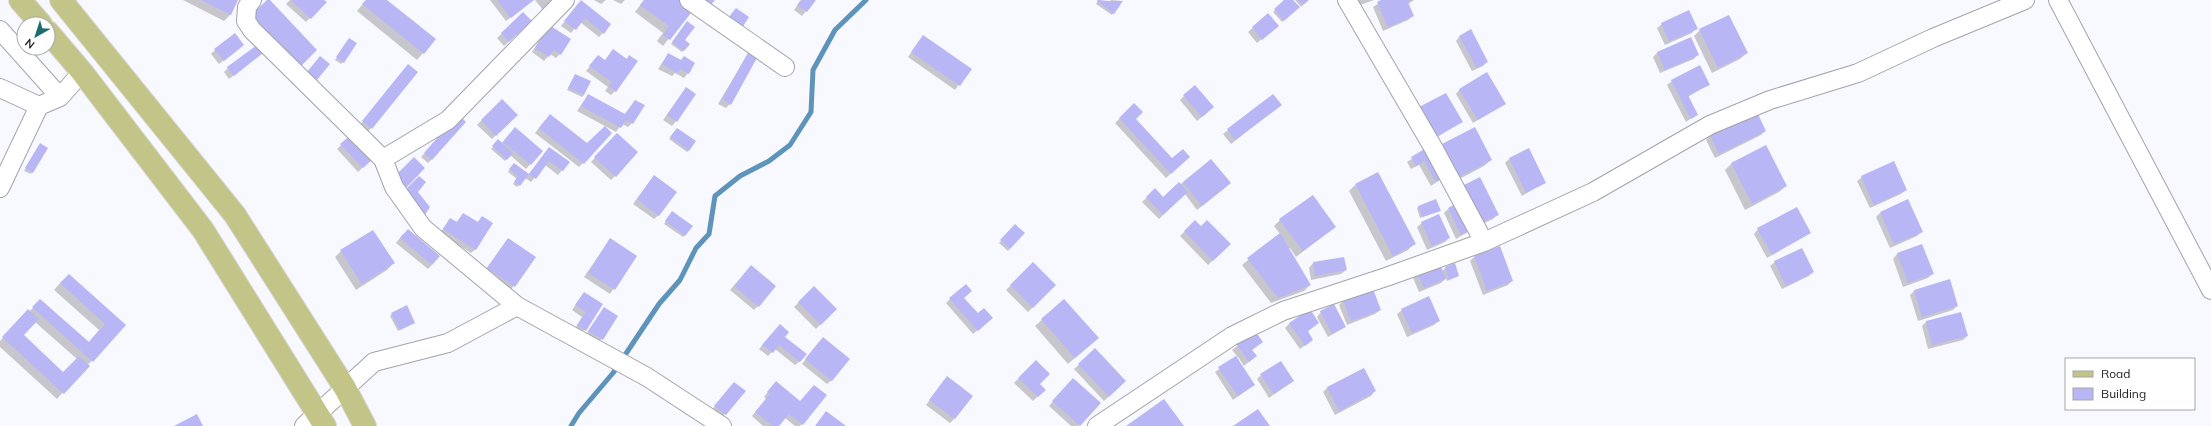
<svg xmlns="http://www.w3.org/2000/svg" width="2211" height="426" viewBox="0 0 2211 426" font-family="Mulish,sans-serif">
<rect width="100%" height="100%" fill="#f8f8ff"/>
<path fill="#0003" fill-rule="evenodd" d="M183,0h54l-7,15 -6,6z
M268,0l48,50 -22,22 -48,-50z
M290,0h33l2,2 -19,20 -20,-18z
M366,0h20l49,39 -18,21 -60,-49z
M490,0h43l-27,21z
M535,0h19l-11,10z
M594,0h12l-5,4z
M613,0h12l-4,4z
M644,0h36l12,9 -29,37 -6,-5 6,-8 -28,-21z
M801,0h14l-13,16 -8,-6z
M1098,0l11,2 2,-2 11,1 -10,14 -16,-11z
M1286,0h6l6,7 -16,15 -9,-10z
M1295,0h13l-7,7z
M1355,0h19l-17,6z
M1384,0h30l-6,4 5,12 -5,4 -25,11 -10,-24z
M577,5l26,28 -4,4 -19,-15 -9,11 -10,-7z
M523,14l7,7 -26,25 -7,-8z
M1268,14l5,16 -16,13 -9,-11z
M1662,24l34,4 -4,5 -27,12 -8,-17z
M685,25l-1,25 -2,2 -11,-8z
M1700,30l47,23 -7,6 -28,14 -18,-37z
M545,31l15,23 -4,4 -6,-4 -6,7 -12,-9z
M923,36l47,33 -15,21 -47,-33z
M1460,36l27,25 -4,5 -11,5 -16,-30z
M347,41l-4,21 -2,2 -6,-4z
M239,49l-20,15 -8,-10 4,-4z
M749,52l-19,52 -4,4 -8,-4z
M262,53l-33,26 -5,-7 4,-4z
M1657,53l41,1 -4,5 -34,14 -7,-16z
M668,54l20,19 -4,5 -9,-5 -3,3 -14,-7z
M598,56l7,5 21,-2 4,-3 -15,35 -4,4 -6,-4 3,-4 -22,-16z
M404,70l12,3 -49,60 -8,-7z
M575,75l9,20 -2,2 -15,-7z
M1672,81l36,4 -20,12 8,18 -10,7 -19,-37z
M686,88l-10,33 -4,5 -9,-6z
M1460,89l44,15 -31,19 -17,-29z
M588,95l36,20 11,-14 -3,22 -4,4 -6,-3 -6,8 -39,-21z
M1184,96l24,16 -11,9 -17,-21z
M1273,96l3,13 -45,35 -8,-10z
M502,100l14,15 -24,24 -15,-14z
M1416,113l45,9 -30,19z
M1756,113l9,18 -4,4 -46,23 -9,-18 4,-4z
M1120,118l52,42 12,1 -18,17 -51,-55z
M454,120l-22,39 -4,4 -7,-6z
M545,120l38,43 -4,4 -44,-34z
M675,131l14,19 -2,2 -18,-13z
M510,133l32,18 -16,18 -16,-14 -5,6 -14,-12 7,-8 3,3z
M617,134l-2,42 -4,4 -20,-18z
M351,136l21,23 -14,13 -21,-23z
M1440,146l51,14 -7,6 -34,18z
M38,147l-6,25 -1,2 -7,-3z
M1765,147l21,39 -7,6 -34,18 -20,-40 6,-6z
M549,148l20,14 -11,13 -13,-10 -14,17 -6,-4 -8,9 -4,-3 4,-5 -9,-7 4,-6 16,9z
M1427,149l17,28 -13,9 -12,-21 -8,4 -4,-7z
M1509,159l36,23 -23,14 -17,-33z
M1211,160l15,27 -29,23 -12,-16 -26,25 -17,-17 13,-12 8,8z
M1862,177l44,13 -5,4 -31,14 -13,-27z
M1480,178l17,37 -4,4 -19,9z
M650,181l9,34 -5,4 -21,-15z
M1355,185l60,58 -7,7 -22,11 -37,-70z
M1419,206l20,5 -19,7 -3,-10z
M1448,209l23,21 -15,9 -12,-26z
M1880,213l41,19 -4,4 -27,12 -14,-31z
M463,214l14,9 5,-6 -6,32 -5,4 -31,-20 10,-14 6,4z
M671,214l14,21 -2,2 -19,-13z
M1280,220l55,7 -39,30 -6,-9 -2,1 22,36 -6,6 -33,12 -29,-38 38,-31 -6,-8z
M1195,221l6,6 28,17 -21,21 -28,-29z
M1422,223l27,15 -4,4 -18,8 -10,-23z
M1015,226l8,7 -15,18 -9,-8z
M1758,229l52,4 -43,25 -13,-24z
M403,234l29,31 -4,4 -32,-26z
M508,239l26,18 -24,34 -27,-18z
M610,239l26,17 -26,38 -26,-17z
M1922,245l10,29 -4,4 -25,9 -10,-28 4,-5z
M341,251l52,12 -6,7 -31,20 -21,-33z
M1474,257l38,24 -4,4 -25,10 -13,-34z
M1775,262l38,10 -4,4 -27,13 -12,-23z
M1033,263l22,22 -27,27 -22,-22z
M1313,263l33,7 -5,4 -30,6 -2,-12z
M1445,268l13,8 -11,5 -1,-3 -5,5 -22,9 -6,-14 5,-4 24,-3z
M747,271l11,35 -4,4 -24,-20z
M62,281l62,44 -67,74 -57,-52v-6l41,-41 47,43 11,-13 -45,-40zM35,322l42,37 -14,14 -41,-38z
M814,287l22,22 -20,20 -22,-22z
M1914,291l43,15 -4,4 -35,11 -8,-26z
M584,293l18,11 -21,30 -7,-4 8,-13 -10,-7z
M963,298l15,17 9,7 -14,12 -27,-31 4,-4z
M1064,300l27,44 -23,20 -33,-38z
M1344,300l36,10 -5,4 -28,11 -8,-20z
M604,308l13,8 -19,28 -13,-8z
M1402,310l37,10 -5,5 -27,12 -10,-23z
M1321,312l24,15 -17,10 -11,-20z
M1961,313l6,23 -4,4 -35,9 -6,-23 4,-4z
M392,314l22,9 -16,8 -8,-15z
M1290,323h28l-11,9 5,8 -12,9 -15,-21z
M776,329l8,8 16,24 -5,4 -20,-16 -7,7 -9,-7z
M1255,333l6,9 -9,8 4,6 -12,10 -6,-9 -2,1 18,27 -21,15 -18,-28 22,-16 -5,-6z
M819,342l13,38 -5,4 -25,-20z
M1095,350l30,31 -21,20 -30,-32z
M1036,361l3,23 5,6 -11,11 -19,-18z
M1364,369l11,22 -4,5 -36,19 -12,-23 4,-4z
M1261,375l32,6 -24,17 -12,-19z
M947,377l8,41 -5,5 -24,-18z
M1069,383l30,20 -21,23h-7l-22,-20z
M730,387l14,4 -23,28 -10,-8z
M772,387l30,37 -2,2h-5l-10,-8 -7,8h-15l-11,-10 14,-17 -2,-2z"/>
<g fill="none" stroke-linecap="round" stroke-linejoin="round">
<path stroke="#5e94ba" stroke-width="5" d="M571,426l8,-13 34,-40 46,-69 21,-24 16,-32 13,-14 6,-38 25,-20 29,-15 21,-16 21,-33 2,-42 22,-40 31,-30"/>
</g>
<path fill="#b8b6f4" d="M201,0h37l-7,15z
M267,0h3l47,50 -16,16 -50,-51z
M291,0h33l3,2 -16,17z
M366,0h21l49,39 -12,15 -62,-50z
M497,0h37l-23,18z
M581,0l30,24 -7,10 -19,-16 -9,12 -12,-9z
M644,0h38l12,9 -24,31 -7,-5 6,-9 -29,-21z
M701,0h14l-5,6z
M801,0h15l-9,12 -10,-7z
M1098,0l11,1h14l-9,13 -17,-13z
M1284,0h9l7,7 -16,14 -10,-12z
M1298,0h11l-6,5z
M1381,0h32l-5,2 6,14 -26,11 -11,-25z
M736,8l13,9 -7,11 -14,-10z
M1689,10l9,19 -29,12 -8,-18z
M523,12l9,9 -23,21 -8,-9z
M1268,13l11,13 -17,14 -10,-13z
M1729,15l19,38 -30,15 -19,-39z
M687,21l8,6 -10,13 5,4 -6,7 -12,-9z
M549,25l22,14 -10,16 -7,-5 -5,7 -14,-9z
M1471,29l17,33 -11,6 -18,-32z
M235,33l9,12 -20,16 -10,-12z
M923,35l49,34 -12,17 -49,-34z
M1691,37l8,18 -34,15 -8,-18z
M349,38l8,5 -13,20 -8,-6z
M257,45l6,8 -29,23 -7,-9z
M613,49l14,10 2,-4 9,6 -22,31 -7,-6 3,-4 -23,-16 9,-11 7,5z
M749,51l9,5 -27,49 -9,-6z
M668,53l13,7 3,-4 11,7 -6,11 -9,-5 -3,4 -15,-9z
M320,56l10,8 -13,16 -10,-8z
M408,64l10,8 -46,57 -10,-8z
M1700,65l10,20 -22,10 10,20 -7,4 -20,-39z
M1487,72l19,32 -28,16 -19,-31z
M575,74l16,7 -7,14 -16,-7z
M1195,85l19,22 -12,10 -19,-22z
M686,87l10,7 -19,28 -10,-7z
M1446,93l17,29 -27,15 -17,-30z
M588,94l37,20 10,-14 10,5 -12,19 -7,-4 -5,8 -40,-22z
M1273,94l9,11 -47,35 -8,-11z
M502,99l16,16 -22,21 -15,-16z
M1134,103l9,9 -7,7 36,39 11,-9 7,8 -19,17 -52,-56z
M1757,112l9,19 -47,23 -9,-19z
M458,114l8,8 -34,38 -8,-7z
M550,114l37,29 18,-17 7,7 -28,31 -45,-36z
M515,127l28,24 -12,14 -28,-23z
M1475,127l17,33 -35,18 -17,-33z
M677,128l19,13 -7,10 -19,-14z
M617,133l21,19 -22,25 -22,-20z
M351,135l22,24 -10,9 -23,-24z
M498,139l15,14 -6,7 -15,-14z
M40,143l8,5 -15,25 -8,-5z
M1766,145l21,41 -35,18 -21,-41z
M549,147l21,15 -7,9 -14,-10 -13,18 -7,-5z
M1428,147l17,30 -9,5 -12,-21 -8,5 -5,-9z
M1529,148l17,35 -20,10 -17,-35z
M414,157l11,11 -20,21 -12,-11z
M1211,159l20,24 -29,23 -19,-24z
M1894,161l13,29 -33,15 -13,-29z
M514,163l15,11 -9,12 -6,-4 4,-6 -9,-7z
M1378,172l38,72 -23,12 -38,-72z
M654,175l23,17 -18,24 -22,-17z
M419,176l7,6 -8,10 12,15 -7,11 -19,-27z
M1480,177l19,38 -21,9 -18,-37z
M1179,182l9,10 -25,23 -17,-18 9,-9 8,9z
M1313,195l23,32 -33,24 -24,-32z
M1436,199l5,12 -19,6 -4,-11z
M1908,199l15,33 -29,12 -14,-32z
M1459,202l13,28 -11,5 -13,-27z
M1797,207l14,26 -39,22 -15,-27z
M672,211l21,15 -8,10 -20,-15z
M463,213l15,9 4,-6 11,7 -17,27 -33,-21 7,-11 7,4z
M1439,214l11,24 -18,8 -11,-24z
M1195,220l6,6 6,-6 24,24 -18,17 -29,-30z
M1015,224l10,9 -15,16 -10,-9z
M408,229l32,27 -8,9 -32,-27z
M373,230l22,33 -33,21 -22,-34z
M1280,233l31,52 -33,13 -31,-40z
M508,238l28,19 -21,30 -28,-19z
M610,238l27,18 -22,34 -27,-17z
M1922,244l12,30 -26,9 -11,-30z
M1500,246l13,35 -26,10 -13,-35z
M1802,248l12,24 -28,14 -12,-25z
M1344,257l3,13 -32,6 -2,-14z
M1033,262l23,23 -23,23 -23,-23z
M1455,263l4,13 -10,4 -4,-13z
M1440,264l6,15 -22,9 -7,-15z
M751,265l25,21 -17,21 -25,-21z
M69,274l57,51 -33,37 -61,-55 8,-8 49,43 16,-18 -45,-41z
M1950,279l8,27 -36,11 -8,-27z
M966,284l6,7 -8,7 14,15 6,-5 9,10 -15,13 -29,-33z
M814,286l23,23 -16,16 -23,-23z
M1373,289l8,21 -30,11 -8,-21z
M584,292l19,12 -17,27 -9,-6 9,-13 -11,-7z
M1429,296l11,25 -28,12 -11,-24z
M1064,299l35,39 -24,20 -34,-39z
M1334,304l12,23 -14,7 -12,-23z
M407,305l8,18 -15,7 -9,-17z
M604,307l14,9 -15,24 -15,-9z
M28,309l11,10 -15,16 39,37 16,-16 11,10 -26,28 -62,-57z
M1310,309l9,14 -11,8 5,9 -8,6 -16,-23z
M1961,312l7,24 -36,9 -6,-24z
M780,324l9,8 -4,5 22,17 -7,8 -21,-17 -6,8 -11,-8z
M1255,331l8,11 -11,8 5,6 -8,6 -13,-18z
M823,337l27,22 -18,22 -27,-22z
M1095,348l31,33 -17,16 -31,-33z
M1236,356l19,29 -17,11 -20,-29z
M1036,360l14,14 -10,10 6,6 -8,7 -20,-19z
M1281,361l13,20 -20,13 -14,-20z
M1364,368l12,23 -37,20 -12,-24z
M947,376l26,20 -18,23 -26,-19z
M1073,378l28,25 -21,23 -28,-25z
M776,381l24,20 14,-16 13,10 -24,30 -14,-11 -10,12h-6l-18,-14 15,-18 -3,-2z
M734,382l12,9 -20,24 -12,-9z
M1164,399l20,27h-58z
M1258,409l12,17h-37z
M826,411l20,15h-31z
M197,414l6,12h-29z"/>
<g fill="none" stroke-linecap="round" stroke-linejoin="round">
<defs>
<path id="minor" d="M252,0l-5,7 -1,14 6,9 131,129 11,28 29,41 94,78 130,71 75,49
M689,0l96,67
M1347,0l87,149 50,93
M2058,0l153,290
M0,30l60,67
M0,88l39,18 21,-9 22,-25
M383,159l65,-39 117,-120
M0,188l39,-82
M304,426l70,-64 74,-19 69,-37
M1097,426l135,-90 51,-25 103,-34 98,-35 109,-50 117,-67 60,-25 88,-27 75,-35 92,-38"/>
<path id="major" d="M20,0l21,24
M61,0l174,215 110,173 20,38
M48,32l34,40 121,158 122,196"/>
</defs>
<use href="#minor" stroke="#a3a3ab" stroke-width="20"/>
<use href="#major" stroke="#d7d7d8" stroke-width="24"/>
<use href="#minor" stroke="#fff" stroke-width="18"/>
<use href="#major" stroke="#c2c488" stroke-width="22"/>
</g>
<rect x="2065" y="358" width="130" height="52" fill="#ffffff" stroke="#a7a7a8"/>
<rect x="2073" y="371" width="20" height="6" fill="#c2c488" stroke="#a7a7a8"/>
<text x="2101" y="378" font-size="12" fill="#232326">Road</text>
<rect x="2073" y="388" width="20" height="12" fill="#b8b6f4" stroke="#a7a7a8"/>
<text x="2101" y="398" font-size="12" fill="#232326">Building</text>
<g transform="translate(36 36) rotate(219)"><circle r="19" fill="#ffffff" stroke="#a7a7a8"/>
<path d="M0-3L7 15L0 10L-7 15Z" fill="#1e6b6d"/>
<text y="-6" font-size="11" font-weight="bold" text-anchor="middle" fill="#232326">N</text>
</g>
</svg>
